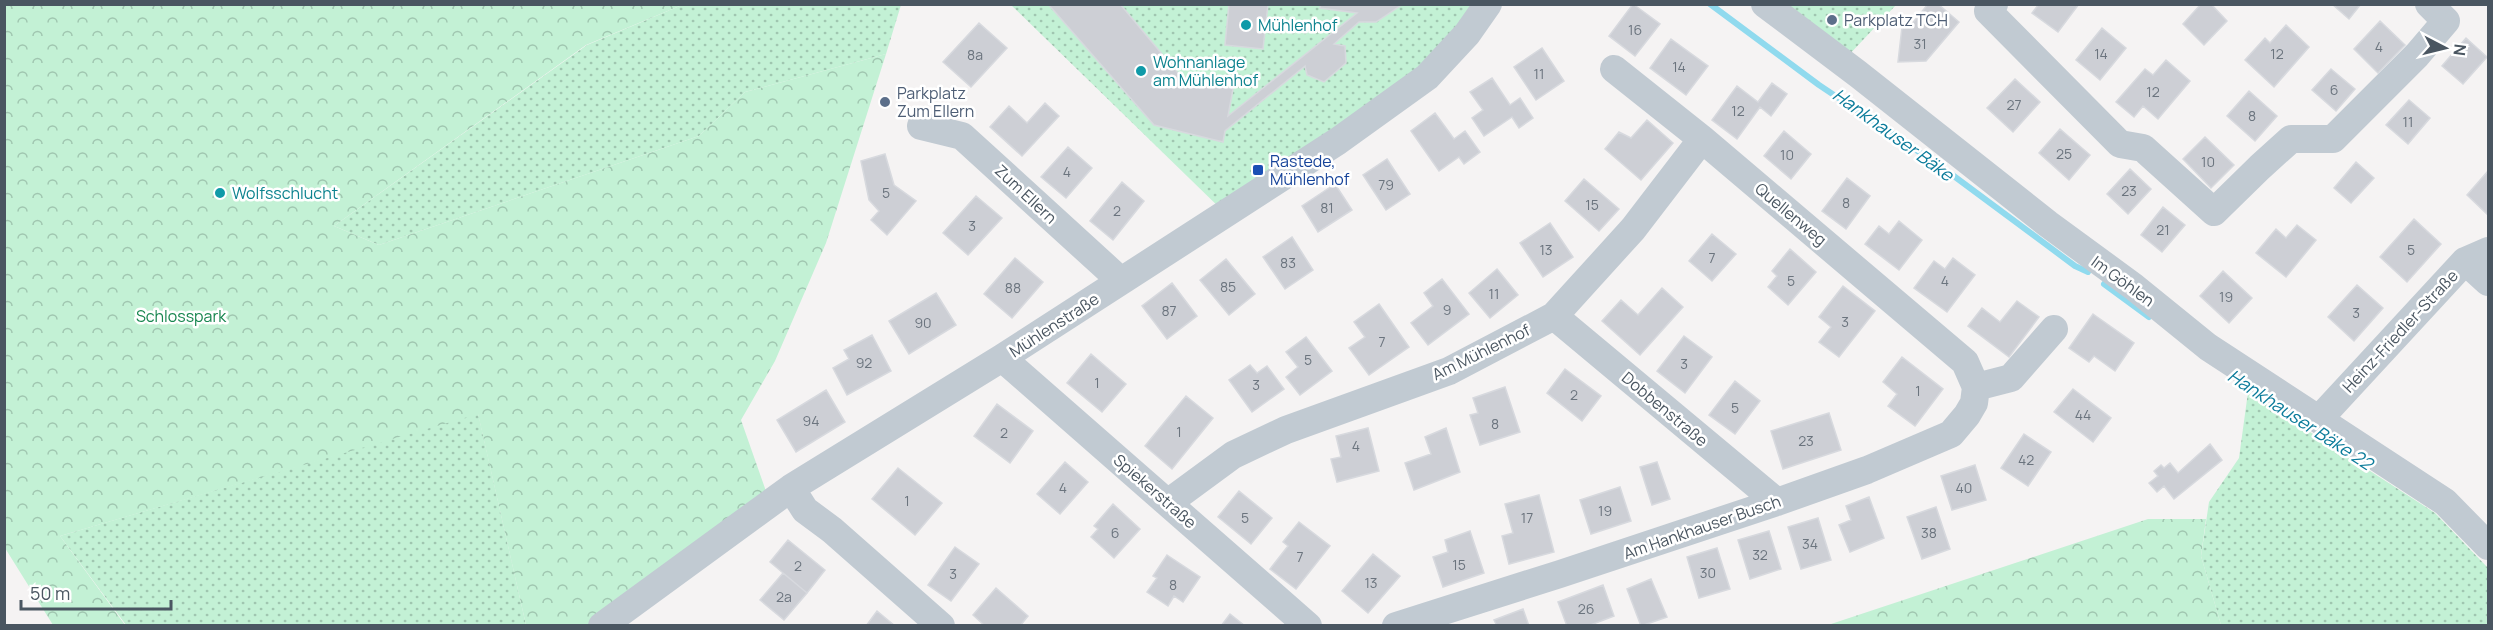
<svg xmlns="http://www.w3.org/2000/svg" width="2493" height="630" viewBox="0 0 2493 630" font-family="Manrope,sans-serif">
<defs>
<pattern id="grass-dots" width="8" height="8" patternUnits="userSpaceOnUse" patternTransform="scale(1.5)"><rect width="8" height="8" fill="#c3f1d5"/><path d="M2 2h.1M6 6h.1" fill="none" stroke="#a0c6b0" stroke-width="1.8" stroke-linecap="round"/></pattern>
<pattern id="forest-crowns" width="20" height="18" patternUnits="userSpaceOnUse" patternTransform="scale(1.5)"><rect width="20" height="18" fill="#c3f1d5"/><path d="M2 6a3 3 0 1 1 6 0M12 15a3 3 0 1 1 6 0" fill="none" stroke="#a0c6b0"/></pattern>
</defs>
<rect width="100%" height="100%" fill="#f5f3f3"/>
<path fill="url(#grass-dots)" d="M682,5h219l-15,49 -141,38 -46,44 -320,109 -45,-19 253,-181z
M1011,5h477l-21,29 -241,180z
M1775,5h121l-50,53z
M2248,392l187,121 53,55v57h-267l-20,-69 8,-54 30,-44z
M478,413l48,212h-400l-66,-89z"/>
<path fill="url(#forest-crowns)" d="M5,5h677l-96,40 -252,181 45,19 320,-109 46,-44 141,-38 -60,189 -51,118 -34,59 26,74 -171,131h-70l-48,-211 -418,122 65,89h-72l-48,-77z
M2148,519h58l-5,37 20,69h-393z"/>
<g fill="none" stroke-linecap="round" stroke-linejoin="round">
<path stroke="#90daee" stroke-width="6" d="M1710,4l109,81 124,83 132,98 13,6
M2104,284l45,33"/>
</g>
<path fill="#cdcfd5" stroke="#d7d9de" stroke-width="1.5" d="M1048,4h72l63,75 50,10 -5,27 129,-103 -37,-5 1,-4h82l-27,18h-17l-25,22 11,2 1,17 -22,19 -17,-7 -2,-9 -80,65 -2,11 -69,-17z
M1229,4h39l-5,45 -38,-4z
M1633,4l27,20 -25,32 -26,-20z
M1928,4h10l21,18 -33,39 -28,1 4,-35 9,-2z
M2039,4h40l-21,28 -26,-19z
M2201,4h10l16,17 -23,24 -21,-21z
M2332,4h29l-12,15z
M2380,21l25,24 -27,28 -24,-24z
M979,23l28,25 -36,39 -28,-25z
M2286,25l23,22 -35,40 -29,-27 20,-22 5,5z
M2102,28l24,20 -26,32 -24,-20z
M2466,38l21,19 -24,27 -21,-18z
M1671,39l37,27 -22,29 -36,-27z
M1542,48l22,33 -28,19 -22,-33z
M2166,60l24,21 -32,38 -15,-13 -9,11 -18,-15 29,-33 8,6z
M2331,69l24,20 -19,22 -24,-21z
M1492,78l18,27 10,-7 13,20 -14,10 -7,-11 -28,19 -12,-18 11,-8 -13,-18z
M2015,79l25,23 -27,30 -26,-24z
M1772,83l15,11 -16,22 -11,-9 -23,32 -25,-19 25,-34 21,16z
M2249,91l28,25 -22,25 -28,-25z
M2409,100l21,18 -22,26 -22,-19z
M1045,103l14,13 -37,40 -32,-29 19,-21 18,17z
M1435,113l19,26 11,-8 15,21 -16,12 -5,-7 -20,14 -28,-40z
M1647,120l26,23 -32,37 -36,-31 14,-17 12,6z
M2060,129l30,26 -21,25 -30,-27z
M1784,131l27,23 -20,25 -27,-23z
M2205,137l29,28 -23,23 -28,-29z
M1068,147l24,21 -26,30 -25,-21z
M885,154l9,31 22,16 -29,34 -16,-15 8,-9 -10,-11 -8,-39z
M1387,159l23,35 -24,16 -23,-35z
M2356,162l18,16 -23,25 -17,-15z
M2130,169l21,20 -23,25 -21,-20z
M2488,171v44l-21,-20z
M1847,178l23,18 -24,33 -24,-18z
M1584,179l35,30 -20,22 -34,-30z
M1122,182l22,19 -31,39 -23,-19z
M1335,184l17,26 -34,22 -16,-26z
M976,196l26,22 -34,37 -25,-22z
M2163,207l22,18 -23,27 -21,-17z
M2414,219l27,25 -34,38 -27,-25z
M1899,221l23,19 -23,30 -34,-26 14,-18 10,8z
M1550,223l23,34 -30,20 -23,-34z
M2297,225l19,15 -30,37 -30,-24 20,-24 10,9z
M1712,234l24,20 -24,27 -23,-20z
M1292,237l21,33 -28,19 -22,-32z
M1790,249l26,23 -28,33 -20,-18 9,-11 -5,-5z
M1015,258l28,24 -31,36 -28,-24z
M1953,258l22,17 -28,37 -33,-24 20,-27 11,8z
M1226,259l29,35 -26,21 -29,-35z
M1497,269l21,26 -28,23 -21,-25z
M2223,271l29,27 -23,25 -29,-27z
M1442,279l27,35 -41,31 -17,-22 22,-17 -9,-13z
M1172,283l25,33 -30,23 -25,-33z
M2357,285l26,23 -29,33 -26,-24z
M1843,286l32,25 -36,46 -20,-15 12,-15 -12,-10z
M1662,288l21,19 -43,48 -38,-34 19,-21 17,15z
M936,293l20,32 -47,29 -20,-33z
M2017,301l22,16 -30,40 -41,-31 14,-18 18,14z
M1379,304l30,43 -40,28 -20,-27 16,-11 -11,-15z
M2093,314l41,29 -19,28 -21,-15 -5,6 -20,-14z
M872,335l19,36 -44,24 -14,-27 16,-9 -5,-9z
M1684,336l28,21 -27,36 -28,-22z
M1306,337l26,34 -32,24 -14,-18 12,-10 -12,-15z
M1091,354l35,30 -24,28 -35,-29z
M1902,357l41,32 -28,37 -27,-20 9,-12 -14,-12z
M1250,365l7,8 10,-7 17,23 -32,23 -23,-32z
M1565,369l36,27 -19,25 -35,-28z
M1735,381l25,20 -25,33 -26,-19z
M1505,387l15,45 -40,13 -10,-30 8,-2 -5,-15z
M2073,389l38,29 -18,24 -39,-30z
M826,390l19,32 -49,30 -19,-32z
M1186,396l27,22 -41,51 -27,-23z
M997,404l36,27 -23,32 -36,-27z
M1829,413l12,37 -58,19 -12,-38z
M1368,428l11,43 -42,11 -6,-23 10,-2 -5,-21z
M1446,428l14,44 -46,18 -9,-27 26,-9 -6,-17z
M2024,434l27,18 -23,34 -27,-18z
M2210,444l12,16 -48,39 -10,-13 -7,6 -8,-9 9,-7 -4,-5 7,-6 3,3 6,-5 8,10z
M1065,462l23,20 -28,32 -23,-20z
M1657,462l13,37 -18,6 -12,-38z
M1975,465l11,35 -34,10 -11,-34z
M898,468l44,35 -27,32 -43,-36z
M1620,487l11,34 -40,13 -11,-34z
M1239,491l33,27 -21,26 -33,-27z
M1539,495l15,57 -45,12 -7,-28 11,-3 -8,-29z
M1869,497l15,41 -34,14 -11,-27 12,-5 -5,-14z
M1113,504l27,25 -26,29 -23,-21 7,-8 -4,-3z
M1936,507l14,42 -28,10 -15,-42z
M1818,518l13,42 -30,9 -13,-42z
M1299,522l31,24 -34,43 -26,-20 18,-23 -5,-4z
M1470,531l14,42 -41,14 -10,-30 15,-5 -3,-12z
M1769,531l12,38 -31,10 -12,-39z
M788,540l37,30 -18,23 -37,-31z
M955,547l24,17 -28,37 -23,-16z
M1717,548l13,41 -31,9 -12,-41z
M1373,554l27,22 -32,37 -26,-22z
M1167,555l33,22 -17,25 -9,-6 -6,10 -21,-14 10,-14 -4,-2z
M783,573l24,20 -23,27 -24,-20z
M1651,579l16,38 -26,9 -14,-37z
M1603,585l11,31 -26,10h-21l-9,-24z
M996,588l32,28 -8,10h-35l-12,-11z
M1523,609l6,17h-32l-3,-6z
M877,611l18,15h-29z
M1230,614l15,12h-24z"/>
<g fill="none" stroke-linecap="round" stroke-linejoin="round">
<path stroke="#c1cad2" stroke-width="28" d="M1765,4l93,70 190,150 86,63 74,60 237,155 43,44
M1994,4l-6,7 132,133 23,4 71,64 46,-45 31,-28h42l84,-84 29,-34 -17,-17
M921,126l41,10 159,145
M2465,261l23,21
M1554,316l223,186
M1002,358l306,268
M1976,387l35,-9 43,-49
M2319,419l146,-158 23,-10
M791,488l14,22 27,20 109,96
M1169,502l64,-47 53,-25 163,-59 105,-55 79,-87 69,-90
M602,626l189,-138 211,-130 336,-217 89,-64 40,-43 21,-30
M1396,626l164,-52 217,-72 90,-32 84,-36 16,-19 7,-12 2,-16 -11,-25 -263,-223 -88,-70"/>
</g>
<g fill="#5c6f8a" stroke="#fff" stroke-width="2">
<circle cx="1832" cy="20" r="6"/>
<circle cx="885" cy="102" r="6"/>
</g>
<g fill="#0f9aa8" stroke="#fff" stroke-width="2">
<circle cx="1246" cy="25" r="6"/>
<circle cx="1141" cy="71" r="6"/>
<circle cx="220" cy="193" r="6"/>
</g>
<rect fill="#1a4fb4" stroke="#fff" stroke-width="2" x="1252" y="164" width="12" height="12" rx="3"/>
<g text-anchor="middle" stroke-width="5" stroke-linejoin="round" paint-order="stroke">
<g font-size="14" fill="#6b747e">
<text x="1635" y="35">16</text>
<text x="1920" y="49">31</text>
<text x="2379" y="52">4</text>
<text x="2101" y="59">14</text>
<text x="2277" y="59">12</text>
<text x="975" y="60">8a</text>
<text x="1679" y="72">14</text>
<text x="1539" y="79">11</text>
<text x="2334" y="95">6</text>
<text x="2153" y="97">12</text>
<text x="2014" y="110">27</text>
<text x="1738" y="116">12</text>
<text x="2252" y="121">8</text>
<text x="2408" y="127">11</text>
<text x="2064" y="159">25</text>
<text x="1787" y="160">10</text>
<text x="2208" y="167">10</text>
<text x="1067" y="177">4</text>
<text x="1386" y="190">79</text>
<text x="2129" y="196">23</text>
<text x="886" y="198">5</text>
<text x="1846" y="208">8</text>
<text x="1592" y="210">15</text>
<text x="1327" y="213">81</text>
<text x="1117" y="216">2</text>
<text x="972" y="231">3</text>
<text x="2163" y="235">21</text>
<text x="1546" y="255">13</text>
<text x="2411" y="255">5</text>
<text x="1712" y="263">7</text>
<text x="1288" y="268">83</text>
<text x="1791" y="286">5</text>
<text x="1945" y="286">4</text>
<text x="1228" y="292">85</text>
<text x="1013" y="293">88</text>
<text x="1494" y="299">11</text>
<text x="2226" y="302">19</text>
<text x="1447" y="315">9</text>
<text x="1169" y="316">87</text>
<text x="2356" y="318">3</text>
<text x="1845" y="327">3</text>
<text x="923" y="328">90</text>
<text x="1382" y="347">7</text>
<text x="1308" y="365">5</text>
<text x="864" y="368">92</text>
<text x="1684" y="369">3</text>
<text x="1097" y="388">1</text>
<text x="1256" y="390">3</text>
<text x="1918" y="396">1</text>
<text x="1574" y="400">2</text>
<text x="1735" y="413">5</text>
<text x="2083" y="420">44</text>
<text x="811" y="426">94</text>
<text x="1495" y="429">8</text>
<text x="1179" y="437">1</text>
<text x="1004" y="438">2</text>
<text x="1806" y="446">23</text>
<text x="1356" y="451">4</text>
<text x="2026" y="465">42</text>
<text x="1063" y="493">4</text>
<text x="1964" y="493">40</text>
<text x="907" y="506">1</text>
<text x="1605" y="516">19</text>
<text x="1245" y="523">5</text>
<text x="1527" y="523">17</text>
<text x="1115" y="538">6</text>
<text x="1929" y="538">38</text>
<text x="1810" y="549">34</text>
<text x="1760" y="560">32</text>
<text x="1300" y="562">7</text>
<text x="1459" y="570">15</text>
<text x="798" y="571">2</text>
<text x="1708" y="578">30</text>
<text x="953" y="579">3</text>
<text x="1371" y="588">13</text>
<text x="1173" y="590">8</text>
<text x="784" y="602">2a</text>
<text x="1586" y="614">26</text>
</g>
<g font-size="16" fill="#4e5e75" stroke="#fff" text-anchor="start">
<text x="1844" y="26">Parkplatz TCH</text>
<text x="897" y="99">Parkplatz<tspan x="897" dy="18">Zum Ellern</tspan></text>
</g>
<g font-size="16" fill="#0d838f" stroke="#fff" text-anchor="start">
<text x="1258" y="31">Mühlenhof</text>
<text x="1153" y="68">Wohnanlage<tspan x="1153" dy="18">am Mühlenhof</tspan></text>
<text x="232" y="199">Wolfsschlucht</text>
</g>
<g font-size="16" fill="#164399" stroke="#fff" text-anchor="start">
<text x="1270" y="167">Rastede,<tspan x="1270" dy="18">Mühlenhof</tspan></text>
</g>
<g font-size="16" fill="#4a5661" stroke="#fff">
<text transform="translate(1026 194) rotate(43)" y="6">Zum Ellern</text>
<text transform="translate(1791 214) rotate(40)" y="6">Quellenweg</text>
<text transform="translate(2123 281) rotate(36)" y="6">Im Göhlen</text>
<text transform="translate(1054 325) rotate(-33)" y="6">Mühlenstraße</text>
<text transform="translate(2400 331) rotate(-47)" y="6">Heinz-Friedler-Straße</text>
<text transform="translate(1481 352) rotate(-26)" y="6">Am Mühlenhof</text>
<text transform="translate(1665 409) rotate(40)" y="6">Dobbenstraße</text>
<text transform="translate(1155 491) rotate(41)" y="6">Spiekerstraße</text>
<text transform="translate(1702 527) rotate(-19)" y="6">Am Hankhauser Busch</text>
</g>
<g font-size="16" fill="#17864f" stroke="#fff">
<text x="181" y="322">Schlosspark</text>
</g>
<g font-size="18" font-style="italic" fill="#0c7c9b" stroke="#fff">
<text transform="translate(1893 135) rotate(36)" y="6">Hankhauser Bäke</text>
<text transform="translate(2300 420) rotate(33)" y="6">Hankhauser Bäke 22</text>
</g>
</g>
<rect width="2493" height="630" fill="none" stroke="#4a5661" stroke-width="12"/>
<g transform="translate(2445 48) rotate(97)" stroke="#ffffff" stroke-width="4.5" paint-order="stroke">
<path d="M0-4.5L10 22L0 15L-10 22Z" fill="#4a5661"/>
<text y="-9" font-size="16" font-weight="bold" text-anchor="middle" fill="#4a5661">N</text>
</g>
<path d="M21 600v9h150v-9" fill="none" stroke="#4a5661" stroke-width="3"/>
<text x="30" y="600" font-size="18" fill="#4a5661" stroke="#ffffff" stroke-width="4.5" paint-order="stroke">50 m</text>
</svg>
